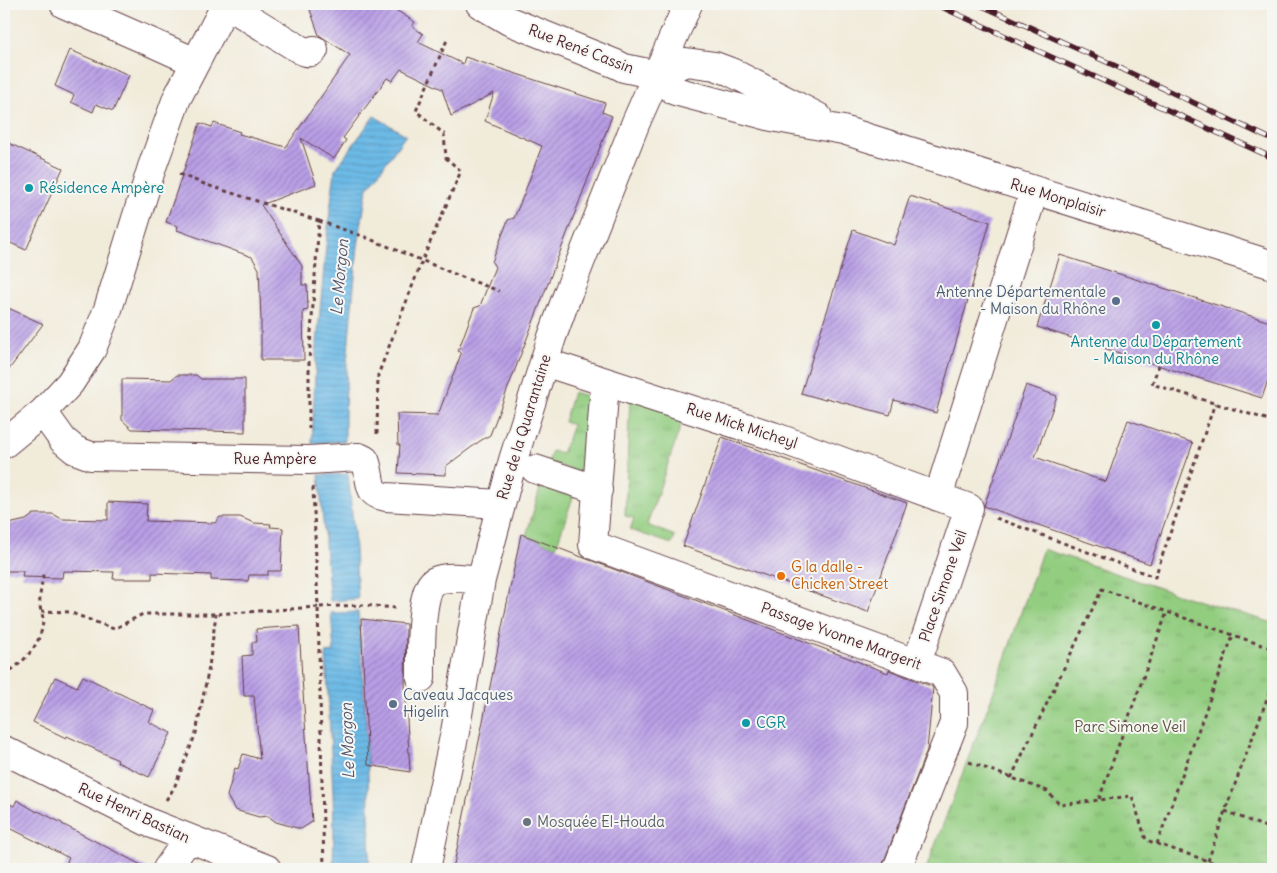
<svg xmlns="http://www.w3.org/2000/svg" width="1277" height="873" viewBox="0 0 1277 873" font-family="Delius,sans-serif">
<defs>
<pattern id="grass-tufts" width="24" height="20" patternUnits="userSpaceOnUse" patternTransform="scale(1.25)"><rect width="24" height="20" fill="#93cd80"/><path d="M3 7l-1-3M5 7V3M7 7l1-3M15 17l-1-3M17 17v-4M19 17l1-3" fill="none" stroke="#80b06f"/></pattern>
<pattern id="water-rules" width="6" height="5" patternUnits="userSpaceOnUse" patternTransform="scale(1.25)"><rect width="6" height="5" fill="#6cbae6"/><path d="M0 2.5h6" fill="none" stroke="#5f9fc5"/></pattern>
<pattern id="building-hatch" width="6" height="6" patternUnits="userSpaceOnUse" patternTransform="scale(1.25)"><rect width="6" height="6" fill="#b99fe7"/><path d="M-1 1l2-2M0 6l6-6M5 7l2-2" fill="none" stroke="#9881bb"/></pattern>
</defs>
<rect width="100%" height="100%" fill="#f6f6f2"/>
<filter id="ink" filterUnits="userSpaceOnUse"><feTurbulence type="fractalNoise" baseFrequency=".02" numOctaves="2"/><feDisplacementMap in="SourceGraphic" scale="10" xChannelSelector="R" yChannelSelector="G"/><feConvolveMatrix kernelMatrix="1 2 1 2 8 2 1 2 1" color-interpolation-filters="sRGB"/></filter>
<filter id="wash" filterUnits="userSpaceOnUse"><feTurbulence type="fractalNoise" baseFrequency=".0096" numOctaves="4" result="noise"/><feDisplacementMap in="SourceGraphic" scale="20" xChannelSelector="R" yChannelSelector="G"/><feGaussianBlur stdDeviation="1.12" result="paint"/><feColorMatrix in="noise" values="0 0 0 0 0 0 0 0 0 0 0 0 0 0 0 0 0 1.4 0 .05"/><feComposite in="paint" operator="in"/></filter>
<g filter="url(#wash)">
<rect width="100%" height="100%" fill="#f1ebda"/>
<path fill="url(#grass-tufts)" stroke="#6e7656" d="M573,392l17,5 -4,66 -4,10 -34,-11 4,-11 10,3 11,-29 -9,-3z
M630,397l51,16v12l-34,100 28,11 -3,8 -42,-14 4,-12 -9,-2z
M542,482l32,12 -18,53 -30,-11z
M1043,549l140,47 90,27v246h-347l65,-170z"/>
<path fill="url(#water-rules)" stroke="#5b6c88" d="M374,116l32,19 -39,54 -9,57 -7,71 -4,46 -2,48v30l-33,3 4,-90 11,-119 8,-65z
M348,474l6,60 4,65 -28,2 -11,-126z
M358,612c6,86 13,172 11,257h-36l1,-40 -1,-36 -7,-140 8,-1 -3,-39z"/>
<g id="blocks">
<path fill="url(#building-hatch)" d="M308,4h78l29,18 -3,4 11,8 -5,8 45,22 2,-7 140,46 -3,9 10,4 -122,319 -10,6 -34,25v9l-48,-2 2,-28h-2l-1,-31 41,1 23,-61 -3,-3 16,-43 6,-2 15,-39 -3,-5 16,-42 6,-2 10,-24 18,-48 -57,-25 9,-28 -43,23 -9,-27 -41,-20 -9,12 -5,-3 -44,60 3,2 -12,19 -33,-21 15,46 -55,21 41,61v19h5l1,25 -5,1 1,49h-43v-40l-2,-51 -7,-12 -75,-27 1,-4 -12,-4 34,-99 12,4 2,-4 26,9 -1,2 47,13 64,-92 -31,-20z
M70,50l59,25 -16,36 -17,-7 -3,8 -22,-10 3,-7 -19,-9z
M4,141l59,27 -37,82 -22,-10z
M910,196l80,26 -54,191 -42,-13 -4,15 -64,-17 -1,2 -24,-7 52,-163 41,15z
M1060,255l213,68v42l-11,33 -225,-71z
M4,306l39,18 -39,52z
M177,375h19l5,4h44v53l-113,-3 -10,-9v-41l49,1z
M1026,385l31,11 -22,61 71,25 22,-62 65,23 -43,121 -166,-58z
M722,437l185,66 -39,109 -185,-66z
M108,502l39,2 -1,17 69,2 5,-6h20l14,6 17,1 -1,3 13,1 -2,43h-13v4h-19l-1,6 -37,-1v-5l-59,-2v6h-39l1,-7 -51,-1 -1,7 -40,-1 1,-6h-19v-46l22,-5 8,-6h19l9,5 46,1z
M521,534l367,139 1,-3 42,16 2,2 -6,62 -46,119h-428z
M361,619l45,5 -1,60 5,88 -42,-7z
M299,626l3,52 10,144 -11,7 -25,-7 -8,-6 -9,1 -24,-7 -8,-14 8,-28 3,1 5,-15 17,5 -6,-63h-10l-2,-40 10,-1v-13h5l-1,-13z
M83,676l71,34 -5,12 22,11 -22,44 -32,-15 1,-2 -51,-24 -1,2 -33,-16 22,-45 22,10z
M17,800l20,12 1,-1 24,12v1l87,45h-86l6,-11 -65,-33v-24l10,5z"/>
</g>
</g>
<g filter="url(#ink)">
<use href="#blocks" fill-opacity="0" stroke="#633e45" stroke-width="1"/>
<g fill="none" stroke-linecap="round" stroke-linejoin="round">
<defs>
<path id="minor" d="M64,4l91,40 40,18
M226,4l75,46c4,2 9,4 13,0
M480,4l29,17 107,43 8,4 33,7 18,16 97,26 71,13 430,135
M657,75l29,-13 29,4 16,6 87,45
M544,362l229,74 196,72 -52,155
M605,382l-12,163 349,128 12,20v30l-57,146
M43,412l20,28 12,10 16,6 218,4 50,-3 6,3c4,8 4,27 9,32 3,3 8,4 12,5l114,7
M4,444l39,-32 27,-29 22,-34 16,-40 44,-142 25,-69 49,-94
M535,469l63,21
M938,497l96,-306
M421,678c0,-18 -2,-90 14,-97 12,-6 34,-2 46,-1
M4,750l146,73 117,46
M167,869l21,-30
M426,869l29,-137 26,-152 32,-120 39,-123 16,-44 68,-171 52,-118"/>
</defs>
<use href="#minor" stroke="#633e45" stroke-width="30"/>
<path stroke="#633e45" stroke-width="3" stroke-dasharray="4 4" stroke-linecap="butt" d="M179,174l28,11 112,36 -10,139v72
M319,221l46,16 92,38 42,16
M1159,365l-7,19 117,36 4,-12
M377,434l1,-59 44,-114 39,-90 -15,-13 -2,-24 -28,-23 31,-71
M996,518l159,59 60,-174
M41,611l28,1 45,17 29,-15h73l102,-7 -5,-120
M4,675c19,-12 38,-30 39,-55 0,-5 -3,-10 -3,-15 -1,-9 2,-21 3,-31
M969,762l78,29 13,14 72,-9 14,44 86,29
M1011,778l91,-189 171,60
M1099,799l68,-187
M166,800l8,-12 22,-55 13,-66 7,-53
M1225,811l48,19
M1157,844l76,-209
M1208,861l17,-50 48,-128
M324,869l-6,-262 45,-2 32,3"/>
<use href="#minor" stroke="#fff" stroke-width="28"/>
<defs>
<path id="rail" d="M935,4l338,154
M978,4l129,58 166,78"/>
</defs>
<use href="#rail" stroke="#4a1f2b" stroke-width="5.5"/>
<use href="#rail" stroke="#f6f6f2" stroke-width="4" stroke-dasharray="11" stroke-linecap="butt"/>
</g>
</g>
<g fill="#0f9aa8" stroke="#f6f6f2" stroke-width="2">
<circle cx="29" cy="188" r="5"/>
<circle cx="1156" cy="325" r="5"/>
<circle cx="746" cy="723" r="5"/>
</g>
<g fill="#5c6f8a" stroke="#f6f6f2" stroke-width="2">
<circle cx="1116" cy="301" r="5"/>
<circle cx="393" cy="704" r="5"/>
</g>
<circle fill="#e8710a" stroke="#f6f6f2" stroke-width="2" cx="781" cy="576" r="5"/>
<circle fill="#6b7280" stroke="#f6f6f2" stroke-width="2" cx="527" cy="822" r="5"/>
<g text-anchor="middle" stroke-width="4" stroke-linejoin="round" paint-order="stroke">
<g font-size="15" fill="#4a1f2b" stroke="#f6f6f2">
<text transform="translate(581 49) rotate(21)" y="5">Rue René Cassin</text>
<text transform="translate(1058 198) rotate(17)" y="5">Rue Monplaisir</text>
<text transform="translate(742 426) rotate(18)" y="5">Rue Mick Micheyl</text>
<text transform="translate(524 427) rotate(-73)" y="5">Rue de la Quarantaine</text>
<text x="275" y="464">Rue Ampère</text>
<text transform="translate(943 586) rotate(-71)" y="5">Place Simone Veil</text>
<text transform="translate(841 636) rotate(20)" y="5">Passage Yvonne Margerit</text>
<text transform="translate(134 813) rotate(25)" y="5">Rue Henri Bastian</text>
</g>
<g font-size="15" fill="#0d838f" stroke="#f6f6f2" text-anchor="start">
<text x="39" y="193">Résidence Ampère</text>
<text x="1156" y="347" text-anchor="middle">Antenne du Département<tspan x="1156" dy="17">- Maison du Rhône</tspan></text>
<text x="756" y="728">CGR</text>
</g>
<g font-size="15" fill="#4e5e75" stroke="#f6f6f2" text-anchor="end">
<text x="1106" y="297">Antenne Départementale<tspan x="1106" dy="17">- Maison du Rhône</tspan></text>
<text x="403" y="700" text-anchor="start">Caveau Jacques<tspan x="403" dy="17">Higelin</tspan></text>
</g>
<g font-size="15" fill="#c56008" stroke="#f6f6f2" text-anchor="start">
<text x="791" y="572">G la dalle -<tspan x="791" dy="17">Chicken Street</tspan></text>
</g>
<g font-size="15" fill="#605344" stroke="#f6f6f2">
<text x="1130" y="732">Parc Simone Veil</text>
</g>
<g font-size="15" fill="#5b616d" stroke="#f6f6f2" text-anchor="start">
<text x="537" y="827">Mosquée El-Houda</text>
</g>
<g font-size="16" font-style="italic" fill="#56556c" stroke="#f6f6f2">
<text transform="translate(339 277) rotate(-85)" y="6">Le Morgon</text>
<text transform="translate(347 741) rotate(-92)" y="6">Le Morgon</text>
</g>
</g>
<rect width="1277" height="873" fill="none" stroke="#f6f6f2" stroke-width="20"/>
</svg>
